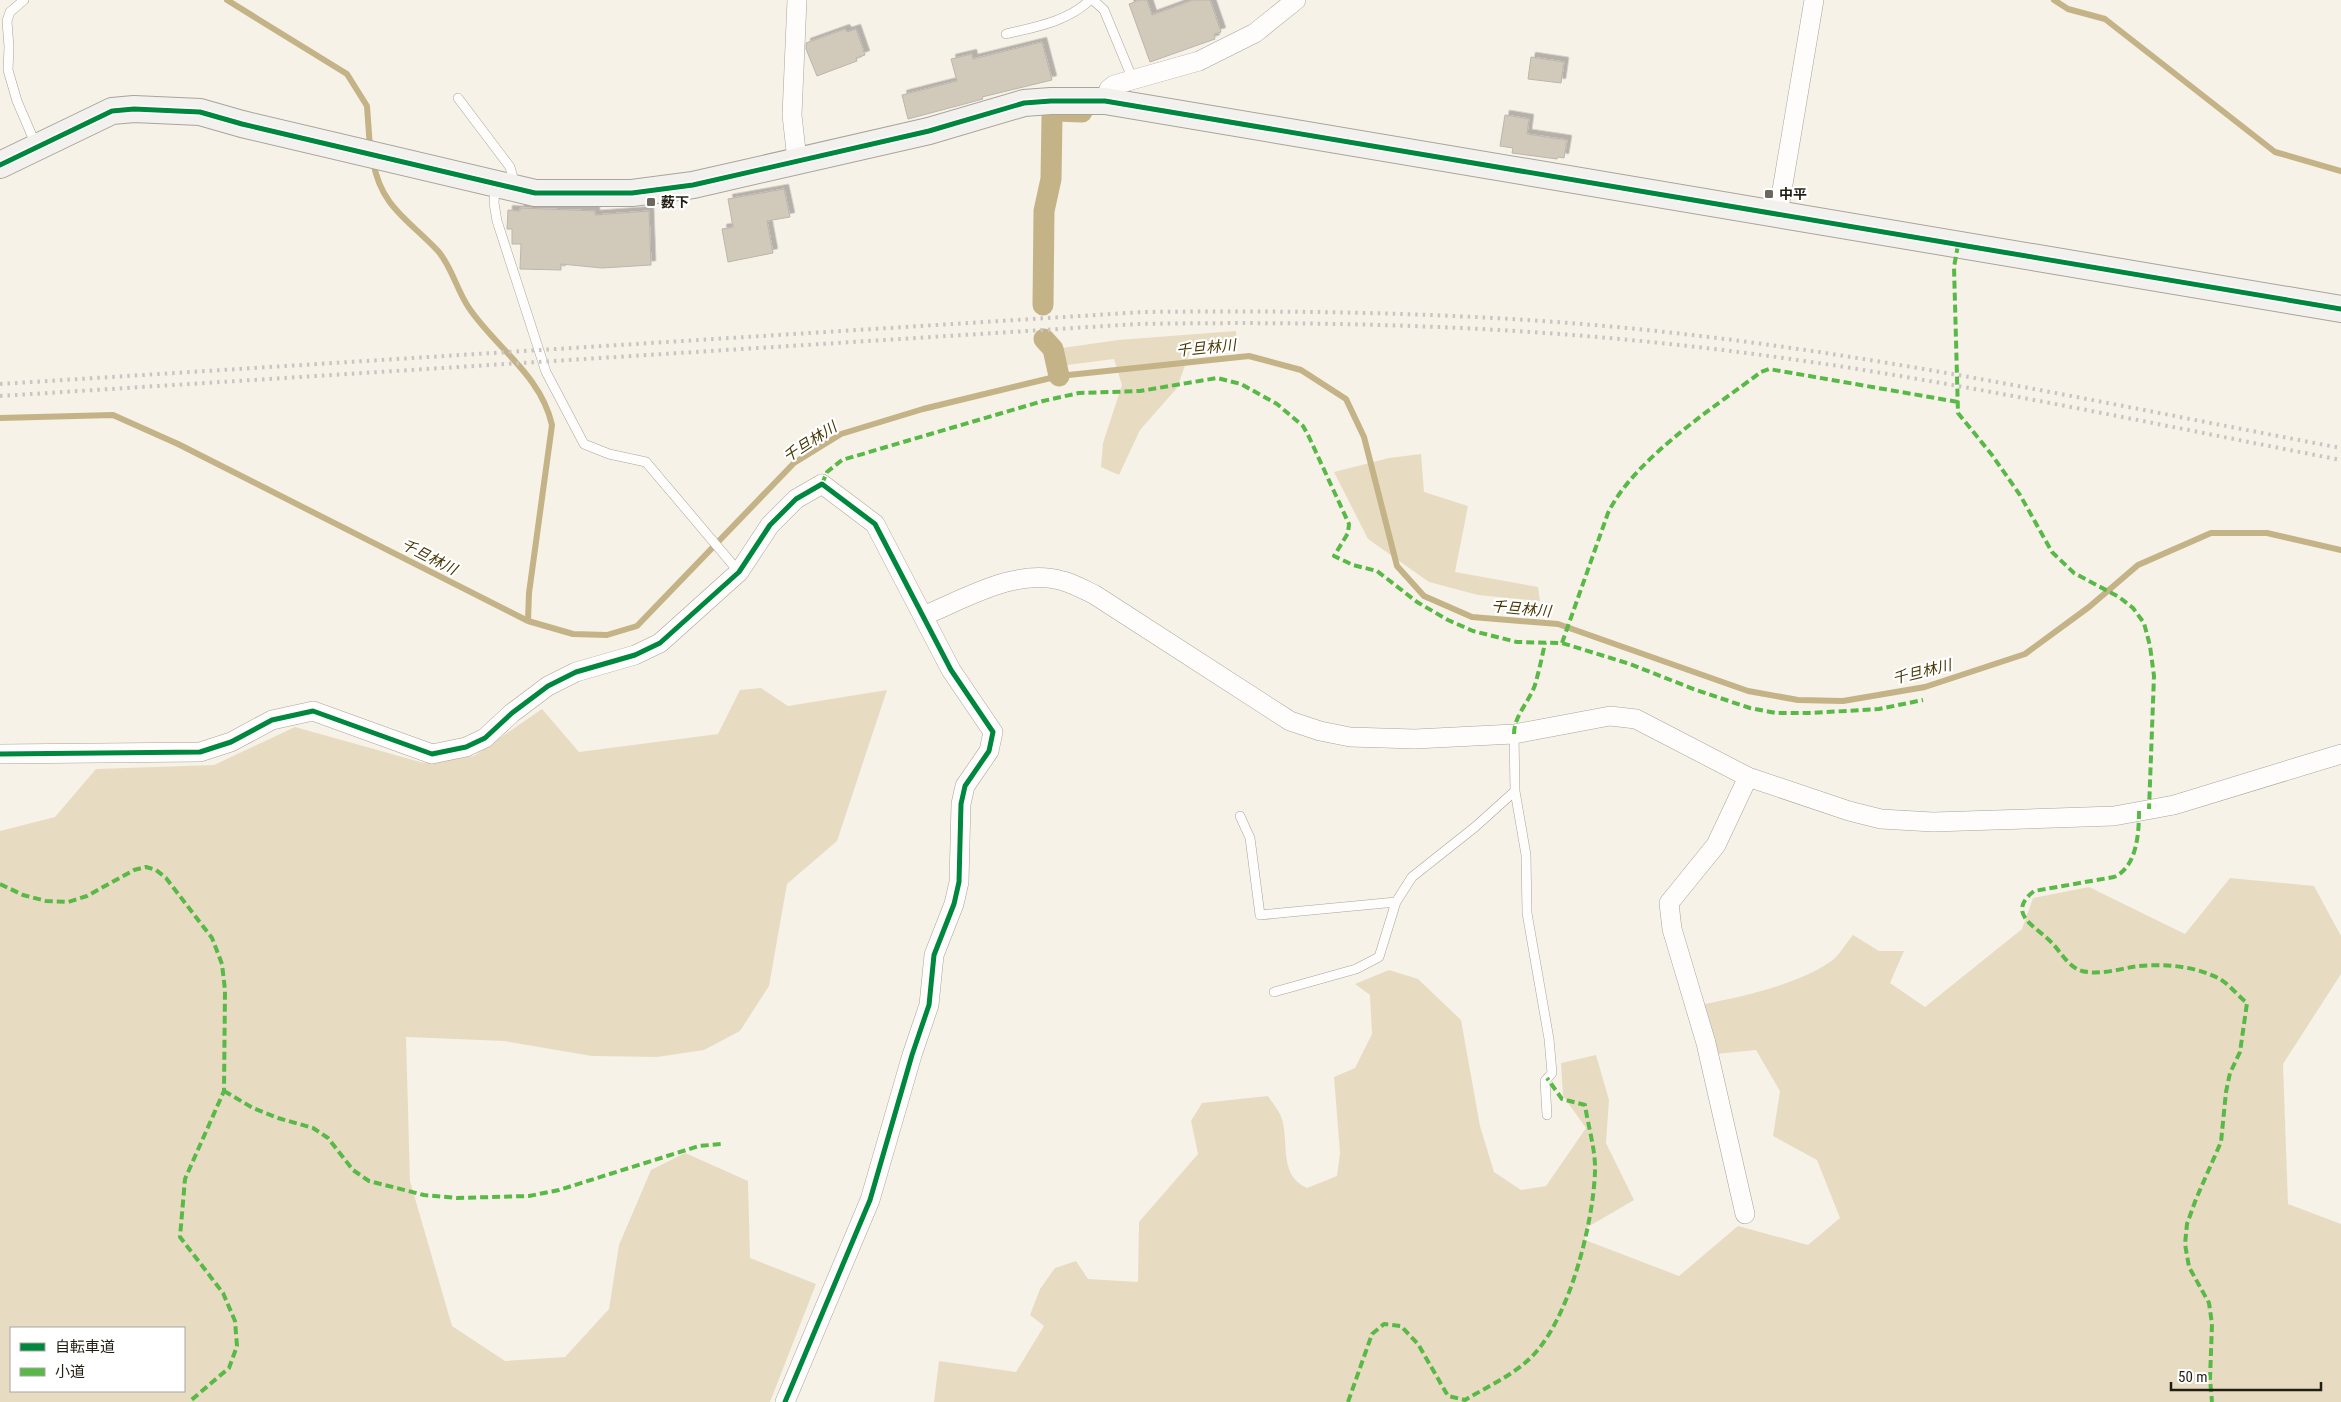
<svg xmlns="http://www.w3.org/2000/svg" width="2341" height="1402" viewBox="0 0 2341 1402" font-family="'Roboto Condensed','Noto Sans JP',sans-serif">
<defs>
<filter id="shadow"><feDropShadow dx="4.5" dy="-4.5" stdDeviation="0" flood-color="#0004"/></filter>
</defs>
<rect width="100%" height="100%" fill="#f7f2e8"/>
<path fill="#e7dcc2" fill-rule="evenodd" d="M1236,331l1,13 -45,2 -15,42 -37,42 -21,45 -18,-8 2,-24 19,-58 -8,-26 -47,6 -5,-17 56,-8z
M1421,454l3,38 44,14 -13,66 83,15 2,14 -62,-6 -49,-13 -61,-43 -34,-67 55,-14z
M761,688l27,18 99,-16 -50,151 -50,43 -18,102 -29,45 -36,19 -47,7 -65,-1 -88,-15 -98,-4 4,144 42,145 53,35 60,-4 44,-48 10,-64 32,-75 34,-17 63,28 2,77 66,26 -46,118h-770v-571l55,-14 41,-48 118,-4 81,-38 129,36 50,-7 68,-47 37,43 139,-18 22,-44zM11,1328h173v63h-173z
M2230,878l84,8 27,50v38l-58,90 5,140 53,20v178h-1407l5,-41 77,11 28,-46 -14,-11 10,-26 15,-21 21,-7 12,18 50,3 1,-60 59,-68 -7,-33 11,-18 66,-7c5,8 14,18 15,27 5,24 -3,53 24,65l30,-12 3,-23 -6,-76 21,-9 17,-34 -2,-39 -15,-11 34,-14 29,9 43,41 19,106 14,46 27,18 25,-4 40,-58 -23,-32 -2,-33 35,-8 13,45 -3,43 28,57 -48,28 -1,12 94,36 59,-50 70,19 32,-27 -23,-58 -44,-24 7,-45 -24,-41 -41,4 -14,-49c42,-9 93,-19 129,-43 9,-6 16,-19 23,-27l26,16h25l-14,32 35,24 97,-78 11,-31 56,-11 96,47z"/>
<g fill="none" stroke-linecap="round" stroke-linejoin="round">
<path stroke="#c4b387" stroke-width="6" d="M227,0l120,74 20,32 3,42
M2054,0l14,9 37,10 170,133 66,19
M373,161c8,46 35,58 65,90 14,16 19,40 31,57 27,40 72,67 83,117l-23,168 -1,28
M0,418l113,-3 65,29 350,177 45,13 34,1 30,-9 157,-163 47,-29 82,-25 136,-33 190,-20 52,14 45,29 18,38 33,129 27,30 48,21 86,7 190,67 50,9 45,1 82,-14 100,-33 64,-47 49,-42 73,-32h56l74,17"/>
<path stroke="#c4b387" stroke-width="21" d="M1043,305l1,-94 7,-32 1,-62 5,-6 25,1
M1044,339l9,10 6,27"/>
</g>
<path fill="#d1cabb" stroke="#bbb6ac" filter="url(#shadow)" d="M1140,0h7l5,15 41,-15h17l11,32 -7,2 1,5 -65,23 -21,-58z
M845,29l2,3 9,-3 9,26 -9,3 1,3 -40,15 -11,-27v-6z
M1042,42l10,38 -70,17 1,2 -75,20 -6,-24 55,-14 -6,-22 21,-5 1,5z
M1531,57l33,5 -3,21 -33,-4z
M1505,115l24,4 -2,15 40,6 -3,18 -6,-1 -1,2 -45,-6 1,-5 -13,-2z
M784,189l6,28 -23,4 6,32 -45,9 -6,-33 11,-2 -5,-28z
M520,208l75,3v4l54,-4 2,54 -49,3 -41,-4v6l-41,-1 1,-25h-9v-15h-5l1,-19 12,1z"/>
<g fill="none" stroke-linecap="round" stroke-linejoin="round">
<defs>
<path id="lane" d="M24,0l-14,12 -3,9 2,26 -1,23 9,31 19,44
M1093,0l11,10 29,70
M1006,34c29,-7 61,-12 84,-34
M458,98l52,69 5,18
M495,185l-1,18 3,18 49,151 38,72 25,10 37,8 93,110
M1514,734l1,57 11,64 1,58 22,126 3,34 -7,8 2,34
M1240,816l10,22 10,77 136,-13
M1274,992l82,-23 23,-12 17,-55 16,-25 63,-50 40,-36"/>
<path id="street" d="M1105,101l4,-12 5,-4 85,-24 56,-28 41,-33
M797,160l-5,-45 5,-115
M1778,214l36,-214
M923,616c42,-17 93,-49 140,-35 11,3 22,9 32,14l195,126 30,10 30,6 65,2 99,-5 96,-18 26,3 112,58 101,34 32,8 52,3 181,-6 60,-11 167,-51
M0,754l200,-2 31,-10 41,-22 41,-9 119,43 34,-7 19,-9 27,-25 36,-27 28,-14 59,-17 25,-12 79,-71 31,-47 26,-26 26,-15 53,40 76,146 42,62 -4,19 -24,35 -4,18 -2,78 -5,22 -20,51 -5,50 -17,50 -42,145 -85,202
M1745,1214l-39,-171 -34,-114 -3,-26 47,-58 32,-68"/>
<path id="secondary" d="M0,165l112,-54 22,-2 66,3 42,12 293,69h97l61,-8 236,-54 95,-28 27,-2h54l1236,208"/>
</defs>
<use href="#lane" stroke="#a9a49b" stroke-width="10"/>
<use href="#street" stroke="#a9a49b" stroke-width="20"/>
<use href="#secondary" stroke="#a9a49b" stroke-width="28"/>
<use href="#lane" stroke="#fefdfc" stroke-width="9"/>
<use href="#street" stroke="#fefdfc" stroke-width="19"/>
<use href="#secondary" stroke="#f3f1ed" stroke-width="26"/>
<path stroke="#c7c6c3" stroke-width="4" stroke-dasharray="2.5 5" stroke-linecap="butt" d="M0,384l1143,-72c181,-2 360,1 540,22 221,25 439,73 658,114
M0,396l1137,-72c181,-3 362,1 542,21 223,24 443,73 662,115"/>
<path stroke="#58b947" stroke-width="4" stroke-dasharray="8 4" stroke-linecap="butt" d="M1958,245l-4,22 4,146 34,42 28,40 32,57 22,21 45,24 14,11 11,15 6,23 4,30 -5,133
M822,484l5,-12 15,-12 201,-59 36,-8 61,-2 77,-13 24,6 36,20 26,22 6,11 40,87 -1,9 -14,23 19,9 24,6 40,31 31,18 25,11 44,11 45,1 68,21 66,26 54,18 26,5h35l68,-4 44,-9
M1562,643l46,-130c26,-54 105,-105 153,-141l8,-3 189,33
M1514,734c0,-18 15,-32 21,-49 4,-14 7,-28 10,-42
M2139,811c0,22 -2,56 -25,66l-80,14c-29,23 2,35 18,52 9,9 16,24 30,28 16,4 34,-1 50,-4 27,-4 60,-2 86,11 10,5 20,18 29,25l-7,49 -10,21 -4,19 -5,50 -25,57 -9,25 -2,20 4,23 20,36 3,21 -2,55 2,23
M0,884l23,11 23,6 22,1 19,-6 47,-26 12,-3 10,3 10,8 46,60 10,26 3,26 -1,101 -39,88 -5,58 43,56 12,28 2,25 -8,22 -40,34
M224,1091l29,17 25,10 35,10 15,10 25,32 16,11 55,14 33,3 72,-2 30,-6 140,-44 22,-2
M1348,1402l24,-68 12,-10 17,2 17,18 30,52 17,4c20,-12 44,-23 61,-38 42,-35 67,-137 69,-190 1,-21 -7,-46 -10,-67l-23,-6 -15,-21"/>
<defs>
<path id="cycleway" d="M0,165l112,-54 22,-2 66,3 42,12 293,69h97l61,-8 236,-54 95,-28 27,-2h54l1236,208
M0,754l200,-2 31,-10 41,-22 41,-9 119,43 34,-7 19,-9 27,-25 36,-27 28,-14 59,-17 25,-12 79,-71 31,-47 26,-26 26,-15 53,40 76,146 42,62 -4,19 -24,35 -4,18 -2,78 -5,22 -20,51 -5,50 -17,50 -42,145 -85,202"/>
</defs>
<use href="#cycleway" stroke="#fff" stroke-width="8"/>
<use href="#cycleway" stroke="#00873e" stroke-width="5"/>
</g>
<g fill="#6d685e" stroke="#fff" stroke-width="2">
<rect x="1764" y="189" width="10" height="10" rx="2.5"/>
<rect x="646" y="197" width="10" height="10" rx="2.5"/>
</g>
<g text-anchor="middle" stroke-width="4.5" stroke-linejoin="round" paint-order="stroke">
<g font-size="14" font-weight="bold" fill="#231e13" stroke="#fff" text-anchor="start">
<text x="1779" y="199">中平</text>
<text x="661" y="207">薮下</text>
</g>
<g font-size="15" font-style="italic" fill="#483806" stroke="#fff">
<text transform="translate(1206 348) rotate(-6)" y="5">千旦林川</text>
<text transform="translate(810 442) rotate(-33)" y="5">千旦林川</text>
<text transform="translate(429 557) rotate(27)" y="5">千旦林川</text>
<text transform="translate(1521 609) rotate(5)" y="5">千旦林川</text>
<text transform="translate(1922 672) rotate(-14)" y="5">千旦林川</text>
</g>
</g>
<rect x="10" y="1327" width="175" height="65" fill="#ffffff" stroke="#a7a5a1"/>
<rect x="20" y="1343" width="25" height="8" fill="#00873e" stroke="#a7a5a1"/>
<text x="55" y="1352" font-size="15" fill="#231e13">自転車道</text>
<rect x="20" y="1368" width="25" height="8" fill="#58b947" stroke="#a7a5a1"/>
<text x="55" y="1377" font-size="15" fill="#231e13">小道</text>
<path d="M2171 1382v8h150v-8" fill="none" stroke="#231e13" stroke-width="2.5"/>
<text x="2178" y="1382" font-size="15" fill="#231e13" stroke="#ffffff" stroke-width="4" paint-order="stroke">50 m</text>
</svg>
